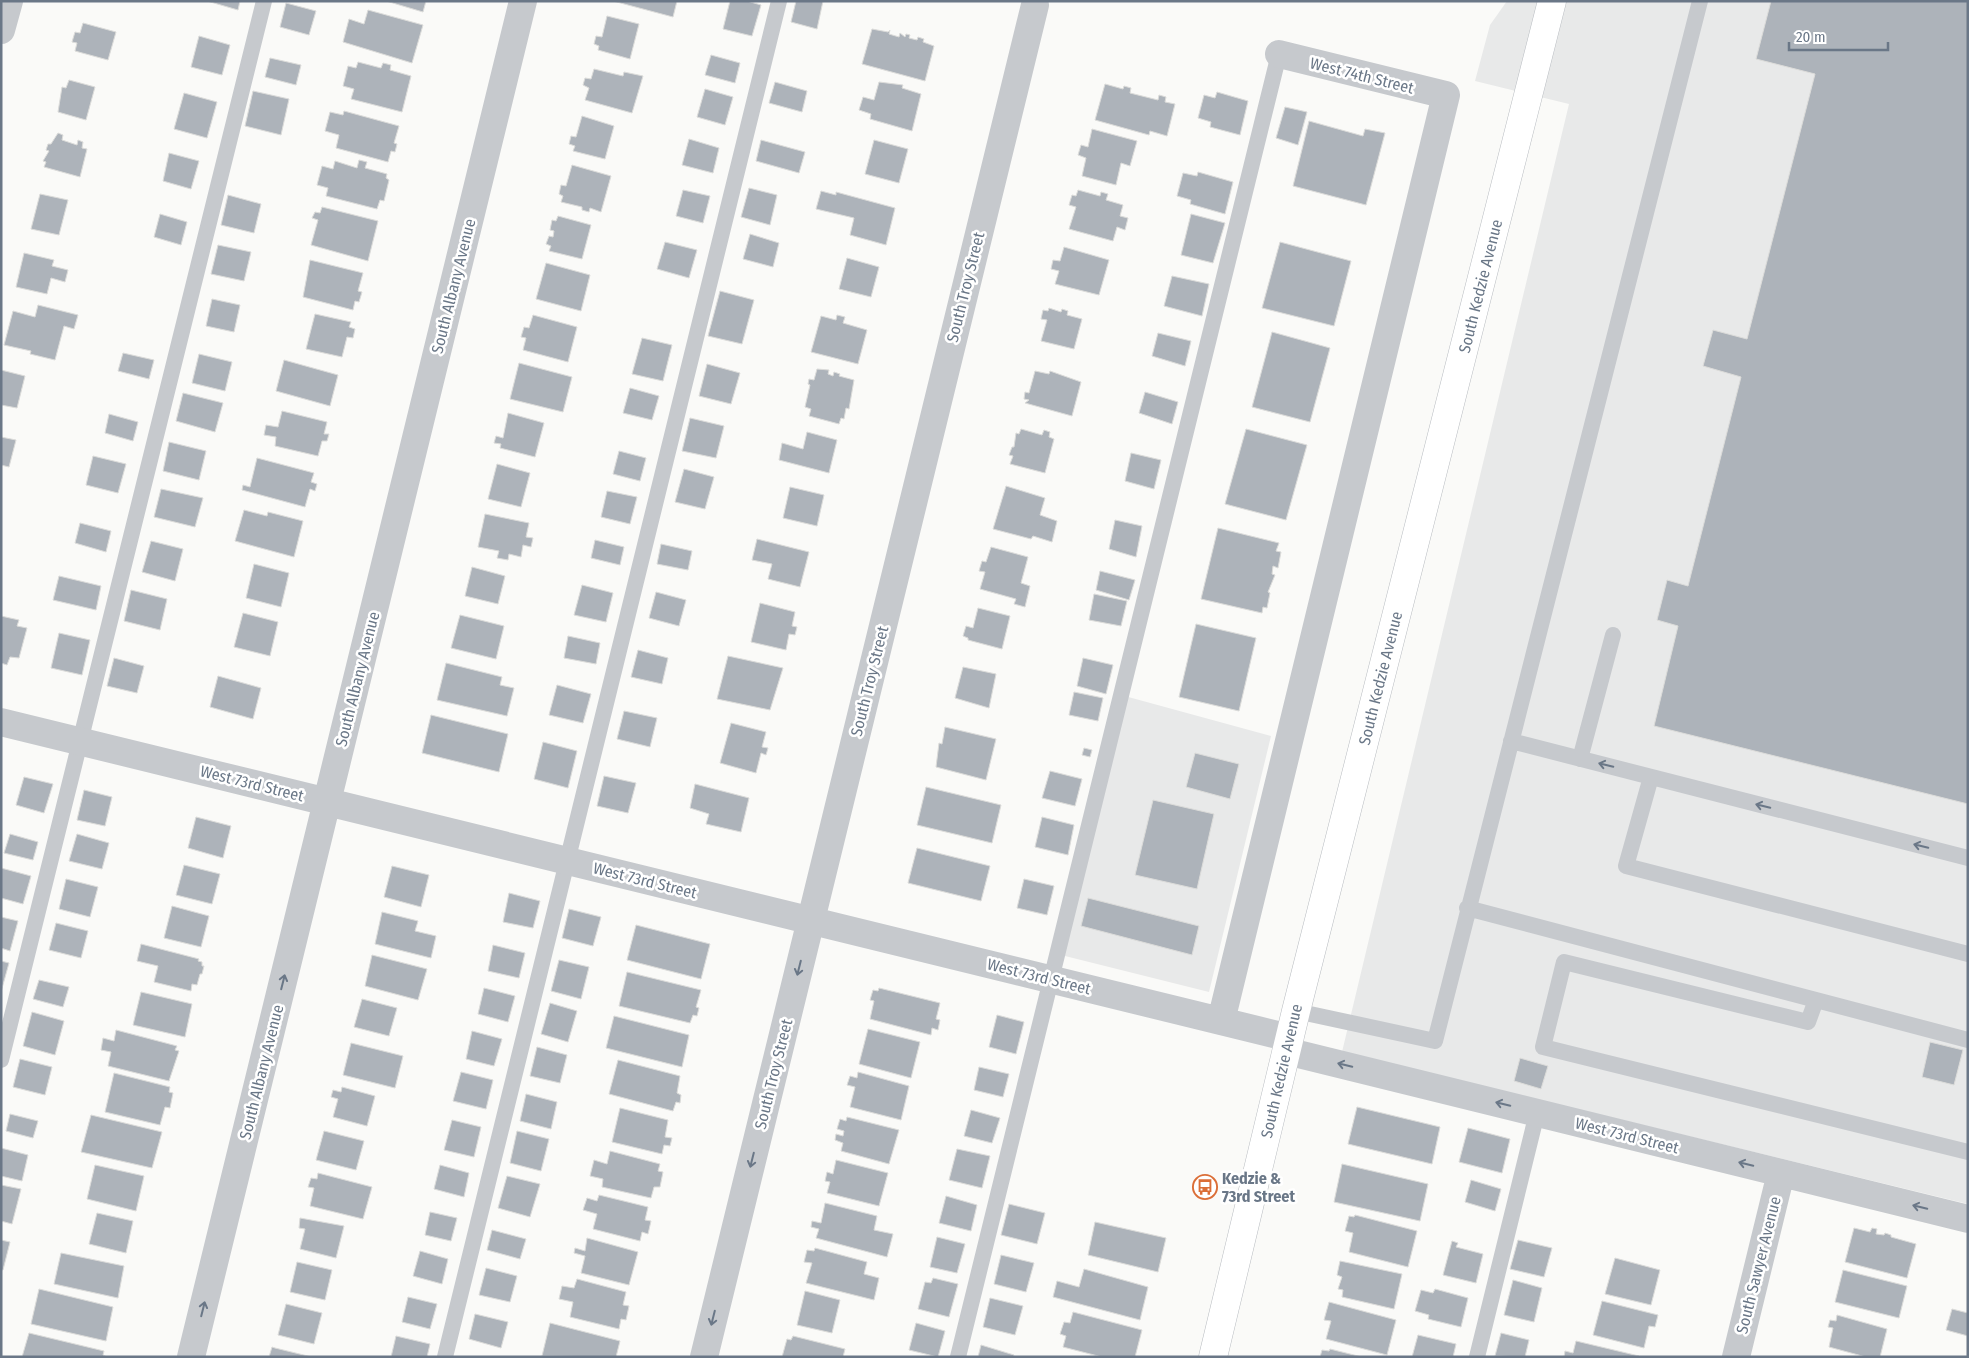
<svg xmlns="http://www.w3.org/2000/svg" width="1969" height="1358" viewBox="0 0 1969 1358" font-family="'Fira Sans Condensed',sans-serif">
<rect width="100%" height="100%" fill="#fafaf8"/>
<path fill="#e8e9e9" d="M1507,1h461v1203l-626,-152 227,-948 -94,-23 15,-56z
M1121,695l150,41 -62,256 -152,-38z"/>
<path fill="#adb3ba" stroke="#dcdcda" d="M207,1h33l-2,9z
M386,1h40l-3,11z
M613,1h64l-4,16z
M730,1h17l14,4 -9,31 -29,-7z
M796,1h27l-6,28 -26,-7z
M1771,1h197v803l-314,-78 24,-100 -21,-6 10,-40 21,6 53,-209 -38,-11 10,-36 34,9 68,-265 -59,-15z
M286,3l30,8 -7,24 -29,-8z
M368,10l55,15 -11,38 -69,-21 6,-23 15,5z
M607,16l32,8 -9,35 -32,-9 1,-4 -5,-2 2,-8 6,1z
M83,23l33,9 -8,28 -33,-9 2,-8 -5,-1 3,-10 5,1z
M872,29l16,3 2,-2 -1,4 10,3 1,-4 5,4 1,-3 4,1 -1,3 8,2 1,-3 6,2 -1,3 11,4 -9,35 -63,-17z
M199,36l31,9 -8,30 -31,-8z
M711,55l29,8 -5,20 -30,-8z
M270,58l31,7 -5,20 -31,-8z
M358,62l23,6 2,-5 8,2 -1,5 21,6 -9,36 -51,-13 3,-10 -11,-3 5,-20 8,2z
M594,69l29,7 1,-4 19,4 -11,37 -47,-13 4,-12 -6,-3 2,-7 6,1z
M69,80l26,7 -9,33 -28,-8 4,-25 4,1z
M775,82l32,9 -5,21 -33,-9z
M879,82l24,3 -1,3 19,6 -9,37 -42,-12 1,-5 -12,-4 4,-13 11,3z
M1105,84l18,5 1,-3 7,2 -1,5 28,7 1,-5 7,2 -1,5 10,2 -8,32 -17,-5 -1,4 -54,-15z
M705,89l28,8 -8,28 -28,-8z
M253,91l36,8 -8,36 -36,-9z
M1217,92l31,9 -8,34 -30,-8 1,-5 -13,-4 6,-23 11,3z
M184,93l33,9 -10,36 -33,-9z
M1285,107l22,5 -9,33 -22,-7z
M344,111l55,15 -5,17 3,1 -2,8 -4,-1 -3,11 -52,-14 3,-13 -14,-4 5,-19 13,3z
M582,116l32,10 -9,33 -32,-8 2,-5 -6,-2 2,-8 5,1z
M1309,121l54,15 2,-7 20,4 -19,72 -73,-19z
M1092,129l45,12 -7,25 -9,-3 -5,22 -34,-9 4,-18 -8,-3 3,-10 7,2z
M58,133l5,2 -1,5 15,5 1,-5 5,2 -1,6 5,1 -7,28 -36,-10 2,-5 -3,-1 6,-10 -3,-1 2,-6h3z
M689,139l30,9 -6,25 -31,-8z
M761,140l44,12 -6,21 -43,-12z
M874,140l34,9 -9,34 -34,-9z
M169,153l30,8 -8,28 -28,-8z
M359,160l8,2 -2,6 22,6 -1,4 3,2 -5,21 -4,-1 -3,9 -51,-13 2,-8 -11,-3 5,-19 11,3 2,-8 22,7z
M572,165l39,11 -10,36 -11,-4 -1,4 -7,-2v-3l-21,-5 2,-6 -4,-2 2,-9 5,1z
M1198,172l35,10 -8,32 -35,-10 1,-4 -14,-4 6,-23 14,3z
M749,188l28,7 -7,30 -29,-8z
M683,190l27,6 -7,27 -27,-7z
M1078,190l22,6 1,-4 7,2 -2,6 17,5 -3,11 8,2 -3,12 -8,-3 -4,14 -44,-12 7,-22 -7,-2 3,-10 4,1z
M821,191l15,4v-3l59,16 -9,37 -36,-10 4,-17 -38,-9z
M40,194l28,6 -9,35 -28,-6z
M228,195l33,9 -7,29 -33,-8z
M322,207l56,14 -10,40 -57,-16 7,-25 -6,-2 3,-6 5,1z
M160,214l27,8 -6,23 -27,-8z
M1191,214l34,9 -12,40 -32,-8z
M558,216l33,9 -9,34 -33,-8 2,-5 -5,-2 3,-8 4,1 1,-6 -4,-1 2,-10 4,1z
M750,234l29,9 -6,24 -30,-8z
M665,242l32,8 -8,28 -32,-9z
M1280,242l71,19 -17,65 -72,-18z
M218,245l33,7 -7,29 -33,-7z
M1064,247l45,13 -10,35 -44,-11 4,-13 -8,-2 2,-9 7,1z
M24,253l30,7 -2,6 16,4 -3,12 -14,-4 -4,16 -31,-7z
M847,258l32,9 -8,30 -32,-8z
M310,260l53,13 -5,18 4,1 -3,10 -4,-1 -2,9 -50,-13z
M546,263l44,12 -9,36 -45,-12z
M1172,276l37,8 -7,32 -38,-10z
M720,291l34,9 -12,44 -34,-8z
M212,299l28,6 -6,27 -28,-6z
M38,305l40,10 -4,14 -10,-3 -9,34 -25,-6 1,-3 -27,-6 9,-34 22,6z
M1049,308l12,4 1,-3 6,2 -1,4 15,4 -8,30 -33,-8 6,-21 -6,-1 2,-9 5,1z
M315,314l36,8 -2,5 6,2 -2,9 -6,-1 -5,20 -36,-8z
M533,315l44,12 -9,35 -45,-12 3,-12 -5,-1 3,-10 5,1z
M837,315l8,2 -2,6 24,7 -9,34 -47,-12 10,-36 15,4z
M1272,332l58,16 -20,74 -58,-15z
M1158,333l33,8 -6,25 -33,-10z
M642,338l30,7 -9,36 -31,-7z
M123,353l31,7 -5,19 -31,-8z
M199,354l33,8 -7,29 -33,-8z
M284,360l54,15 -8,31 -54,-15z
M519,363l53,14 -9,35 -53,-13z
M707,364l33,9 -9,31 -32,-8z
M817,369l12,1 -1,4 5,2 1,-4 6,2 -1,2 15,4 -5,29 -3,-1 -2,11 -3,-1 -2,6 -30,-8 2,-7 -6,-2 5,-22 -2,-1 1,-5 5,1z
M1,370l24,6 -8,32 -16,-3z
M1035,371l14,3 1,-3 31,11 -9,34 -47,-13 4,-3 -5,-1 1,-7 4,1z
M630,388l29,8 -7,24 -29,-7z
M1145,392l33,10 -6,22 -33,-11z
M183,393l40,10 -8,29 -39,-11z
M282,411l45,11 -3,12h5l-2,7h-5l-4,15 -43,-10 1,-9 -12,-2 2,-10 12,2z
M508,413l36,10 -9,34 -35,-9 1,-4 -7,-1 2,-7 7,2z
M109,414l29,8 -5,19 -28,-8z
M690,418l34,8 -8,32 -34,-7z
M1021,429l21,6 2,-5 6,2 -1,5 5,2 -9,34 -35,-9 3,-8 -4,-1 3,-8h2l2,-14 3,1z
M1246,429l61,16 -21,75 -61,-16z
M807,432l30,8 -8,33 -50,-13 3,-17 21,6z
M1,437l15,3 -7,27 -8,-2z
M169,442l37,9 -7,29 -36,-9z
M619,451l27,7 -6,23 -27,-7z
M1131,453l30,7 -7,29 -29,-8z
M93,456l33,8 -8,29 -32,-8z
M257,458l57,15 -3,9 6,2 -2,7 -5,-2 -5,18 -63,-17 1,-5 7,2z
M497,464l33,9 -9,34 -33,-8z
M684,469l30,8 -9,32 -30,-7z
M1006,486l39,12 -5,17 17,6 -5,21 -19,-6 -2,3 -38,-10z
M790,487l34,8 -7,31 -34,-8z
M161,489l42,9 -8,29 -41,-10z
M607,491l30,6 -7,27 -29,-7z
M244,510l23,6 1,-4 35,9 -9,36 -59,-16z
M485,514l44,9 -3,14 7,1 -2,9 -8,-2 -2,12 -12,-3 -1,6 -11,-2 2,-7 -21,-4z
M1115,520l27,6 -6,31 -27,-8z
M80,523l31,8 -5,21 -31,-9z
M1218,528l61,15 -3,8 5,1 -3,16 -5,-2 -1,8 3,1 -7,17 2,1 -3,15 -4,-1 -1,6 -61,-14z
M757,539l52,13 -9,35 -32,-8 4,-15 -20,-4z
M595,540l29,7 -4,18 -29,-7z
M151,541l32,8 -8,32 -33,-9z
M661,544l31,7 -4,19 -31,-6z
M991,547l37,10 -7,26 9,3 -5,21 -11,-3 2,-5 -36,-10 5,-17 -6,-1 3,-10 4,1z
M254,564l35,9 -8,34 -35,-9z
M472,567l33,9 -7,28 -33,-8z
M1100,571l35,9 -6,20 -33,-10z
M59,576l42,10 -5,24 -43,-10z
M582,585l31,8 -7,29 -32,-7z
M131,590l36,9 -7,31 -36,-9z
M656,592l30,8 -7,26 -30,-8z
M1094,594l33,7 -6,25 -32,-6z
M760,603l35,9 -3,14 5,1 -2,8 -6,-1 -3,16 -35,-8z
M978,608l32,8 -8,33 -34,-9v-2l-5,-2 3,-10 7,2z
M243,613l35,9 -8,34 -36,-9z
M460,615l44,11 -8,33 -45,-11z
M1,616l18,4 -2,6 10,2 -8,30 -9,-1 -3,8 -6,-2z
M1196,624l60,14 -17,73 -60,-14z
M59,633l31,7 -8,35 -31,-7z
M568,636l32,7 -4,21 -32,-6z
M638,650l30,8 -6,26 -31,-7z
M728,656l55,12 -13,42 -53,-11z
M114,658l30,8 -7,27 -30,-7z
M1083,658l30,7 -7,29 -29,-8z
M446,663l56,14 -2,8 14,3 -7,28 -70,-16z
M963,667l33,7 -7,34 -34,-10z
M218,676l43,12 -8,31 -43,-12z
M557,685l34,9 -8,29 -34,-8z
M1074,692l29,6 -5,23 -29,-6z
M624,711l33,7 -7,29 -33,-8z
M431,715l77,19 -9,38 -77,-19z
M731,723l35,9 -4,15 6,1 -2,7 -5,-2 -5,20 -36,-10z
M945,727l51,12 -10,41 -50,-13 3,-24 3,1z
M543,742l34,9 -9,37 -34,-9z
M1084,748l8,2 -2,7 -8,-2z
M1195,753l44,11 -9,35 -44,-12z
M1050,771l32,8 -7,27 -33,-8z
M604,776l32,7 -8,30 -31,-7z
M24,777l29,7 -9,29 -28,-8z
M695,784l54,14 -8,34 -35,-8 3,-10 -19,-6z
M926,787l75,18 -9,38 -75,-18z
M84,790l28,7 -7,29 -28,-6z
M1153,800l61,14 -17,75 -62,-14z
M196,817l35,9 -8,32 -35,-10z
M1042,817l32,8 -6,30 -33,-8z
M10,834l28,8 -5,18 -29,-7z
M77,834l32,9 -7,26 -33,-8z
M917,848l73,18 -9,35 -73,-18z
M184,865l36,9 -8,30 -36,-9z
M392,866l37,9 -8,32 -37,-10z
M1,868l30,8 -8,28 -22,-6z
M66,879l32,8 -8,30 -31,-8z
M1024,879l30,7 -7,29 -30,-7z
M509,893l31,8 -7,27 -30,-6z
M1088,898l111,28 -7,29 -111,-29z
M172,906l37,10 -8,31 -37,-9z
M569,909l32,8 -8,29 -31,-8z
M382,912l36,9 -3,10 21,5 -5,22 -56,-14z
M1,917l17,4 -8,30 -9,-3z
M56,923l32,8 -7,27 -32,-8z
M636,925l74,19 -9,35 -74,-19z
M141,944l58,15 -1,2 4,1v4h2l-2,8h-2l-3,11 -5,-1 -1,7 -37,-9 4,-16 -21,-5z
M493,945l32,8 -6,25 -31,-7z
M372,955l55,14 -9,31 -53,-14z
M559,960l30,7 -8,32 -30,-8z
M1,961l8,2 -8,29z
M627,972l74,18 -5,17 3,1 -2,8 -4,-1 -3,8 -71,-17z
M39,980l30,7 -6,20 -30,-8z
M484,988l31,8 -7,26 -30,-8z
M879,988l61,15 -4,16 4,1 -2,10 -6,-2 -1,7 -61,-16 4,-18 -4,-1 3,-10 5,1z
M141,992l51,12 -7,33 -52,-12z
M362,999l35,9 -8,28 -35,-9z
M550,1003l27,8 -9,31 -27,-8z
M32,1012l32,9 -9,34 -32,-9z
M997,1015l27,7 -8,32 -27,-7z
M614,1016l75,19 -7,32 -76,-19z
M868,1029l52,13 -9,36 -52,-14z
M116,1030l61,16 -2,4 4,1 -10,30 -61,-15 3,-14 -10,-2 2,-12 11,3z
M472,1031l30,8 -8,27 -28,-7z
M1930,1042l33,8 -9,35 -32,-8z
M351,1043l52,13 -8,32 -52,-13z
M537,1047l30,8 -7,28 -30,-7z
M1520,1058l28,8 -7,23 -27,-8z
M20,1059l32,8 -7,28 -32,-8z
M618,1060l62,16 -3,17 4,2 -1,8 -4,-1 -3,9 -64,-17z
M979,1067l30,7 -6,23 -29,-7z
M461,1072l32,8 -7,29 -33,-8z
M858,1072l51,14 -8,34 -51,-13 5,-20 -8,-2 3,-9 7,2z
M114,1073l56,14 -1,5 4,1 -3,15 -5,-1 -5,18 -55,-13z
M342,1087l33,9 -8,30 -34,-9 5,-18 -7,-2 2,-7 8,2z
M526,1094l31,8 -6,27 -31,-8z
M1357,1107l83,20 -8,37 -84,-20z
M620,1108l48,12 -3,17 7,1 -2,8 -6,-1 -2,9 -50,-12z
M971,1110l29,8 -8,25 -28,-7z
M10,1114l28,7 -5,17 -27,-7z
M91,1115l71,17 -10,36 -71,-16z
M847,1117l52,13 -10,34 -48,-13 2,-8 -8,-3 1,-6 7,2 1,-5 -7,-2 3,-10 6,2z
M452,1120l29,7 -7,30 -30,-7z
M1468,1128l42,11 -8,34 -43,-11z
M324,1131l40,10 -8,29 -40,-10z
M517,1131l32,8 -8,32 -31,-8z
M1,1148l27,7 -6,26 -21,-5z
M957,1149l33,7 -8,32 -33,-8z
M610,1151l50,13 -2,7 5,1 -3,15h-6l-3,11 -49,-11 1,-8 -13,-3 4,-16 13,4z
M836,1160l52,13 -9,33 -52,-13 3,-11 -5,-1 2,-9 6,2z
M1342,1164l86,20 -8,37 -86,-19z
M95,1165l49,11 -8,35 -49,-12z
M440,1165l29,8 -5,24 -30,-8z
M318,1173l54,14 -9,32 -53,-13 4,-18 -6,-1 3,-9 6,1z
M507,1176l33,8 -10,33 -32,-9z
M1471,1180l30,9 -6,22 -30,-9z
M1,1185l20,4 -9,35 -11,-3z
M599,1195l49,12 -3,13 6,1 -3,13 -6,-2 -2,9 -47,-12 4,-15 -14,-4 4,-12 10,3z
M946,1196l31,9 -6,26 -32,-8z
M825,1203l52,13 -3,14 19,4 -6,23 -71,-19 3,-9 -8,-2 1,-6 9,2z
M1009,1204l36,9 -8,31 -36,-9z
M430,1212l27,6 -6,23 -26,-6z
M97,1213l36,8 -7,32 -37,-9z
M1355,1215l62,16 -9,36 -59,-15 4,-19 -8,-2 4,-15 5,1z
M300,1218l44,8 -8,32 -36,-9 5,-20 -6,-1z
M1095,1222l71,16 -8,34 -70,-17z
M1854,1228l16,4 2,-4 5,1 -1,5 8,1 1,-2 6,2v2l25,7 -9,34 -62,-16z
M492,1230l34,9 -6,20 -33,-9z
M937,1237l28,7 -8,29 -27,-6z
M587,1238l51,14 -9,33 -48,-12 4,-17 -11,-3 1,-5 10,3z
M1,1240l9,2 -7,28h-2z
M1518,1240l34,8 -8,29 -34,-8z
M1452,1241l6,2 -2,4 27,7 -7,29 -33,-8z
M815,1248l52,14 -3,12 15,4 -5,22 -68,-17 6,-20 -8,-1 3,-12 7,1z
M420,1251l28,8 -6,25 -29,-8z
M61,1253l63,13 -6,32 -64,-14z
M1001,1255l33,8 -8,29 -32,-8z
M1615,1258l45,12 -9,35 -46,-11z
M1340,1261l62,13 -8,35 -52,-12 1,-7 -5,-1 4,-12 -5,-2z
M297,1262l35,8 -7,30 -35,-8z
M486,1268l31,8 -7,26 -31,-7z
M1084,1269l64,18 -8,33 -87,-23 4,-16 22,6z
M1843,1270l64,16 -8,32 -64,-16z
M933,1278l25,6 -9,33 -31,-8 7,-27 6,1z
M577,1279l49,13 -3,13 6,1 -3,14 -5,-1 -2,10 -49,-12 3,-15 -14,-3 3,-13 12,2z
M1513,1280l29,8 -8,34 -30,-7z
M39,1289l74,18 -7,34 -75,-17z
M1435,1289l33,9 -7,29 -33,-8 1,-4 -14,-4 6,-21 12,3z
M805,1291l35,9 -8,33 -35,-8z
M408,1297l29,7 -7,25 -28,-7z
M990,1298l33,8 -8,29 -32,-8z
M1602,1301l56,14 -3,12 -6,-1 -5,22 -51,-13z
M1329,1302l67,18 -9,35 -61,-16 5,-18 -7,-1z
M286,1304l36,9 -8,31 -36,-9z
M1952,1309l16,4v23l-22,-6z
M1073,1312l69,18 -7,27h-33l-39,-10 3,-11 -6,-2 4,-12 6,1z
M475,1314l33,8 -7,26 -32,-9z
M1837,1315l50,14 -7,28h-14l-37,-10 4,-19 -5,-1 2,-7 6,1z
M550,1323l70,18 -4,16 -74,-1z
M916,1323l29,8 -7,26 -29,-7z
M29,1333l75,18 -1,4 4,2h-85z
M1501,1333l28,7 -4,17 -30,-1z
M1418,1335l38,9 -3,13h-41z
M396,1336l34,8 -3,13h-36z
M793,1336l52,13 -2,8h-61l5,-18 4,1z
M1576,1341l63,15 -1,1h-74l1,-6 8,2z
M981,1345l33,10 -1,2h-35z
M272,1347l3,1 37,9h-43z
M1330,1349l32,8h-42l2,-7 7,1z"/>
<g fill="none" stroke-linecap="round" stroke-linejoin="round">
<defs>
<path id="secondary" d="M1213,1357l83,-346 256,-1010"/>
</defs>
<use href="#secondary" stroke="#b8bcc1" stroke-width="29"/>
<path stroke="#c6c9cd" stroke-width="16" d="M1511,741l457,117
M1580,759l33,-124
M1651,777l-25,89 342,88
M1467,908l501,132
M1816,1000l-8,22 -244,-60 -21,85 425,105
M1296,1011l139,30 265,-1040
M1,1060l263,-1059
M445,1357l334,-1356
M958,1357l321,-1303
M1477,1357l60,-244"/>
<path stroke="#c6c9cd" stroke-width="28" d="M1,30l8,-29
M1,722l1289,316
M1221,1021l225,-926 -167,-41
M1286,1051l682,168
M191,1357l332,-1356
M704,1357l331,-1352
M1736,1357l45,-184"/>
<use href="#secondary" stroke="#fff" stroke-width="28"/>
</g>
<defs><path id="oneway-shaft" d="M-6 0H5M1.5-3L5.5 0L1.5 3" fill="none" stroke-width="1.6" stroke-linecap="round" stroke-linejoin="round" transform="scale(1.25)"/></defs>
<g stroke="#6a7787">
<use href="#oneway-shaft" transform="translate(1606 765) rotate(-166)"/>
<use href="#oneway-shaft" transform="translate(1763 806) rotate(-166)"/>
<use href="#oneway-shaft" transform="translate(1921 846) rotate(-166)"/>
<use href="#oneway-shaft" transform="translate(799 968) rotate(104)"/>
<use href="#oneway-shaft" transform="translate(283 982) rotate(-76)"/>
<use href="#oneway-shaft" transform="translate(1345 1065) rotate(-166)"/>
<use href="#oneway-shaft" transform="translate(1503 1104) rotate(-166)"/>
<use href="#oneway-shaft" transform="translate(752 1160) rotate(104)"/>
<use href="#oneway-shaft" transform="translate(1746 1164) rotate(-166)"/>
<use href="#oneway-shaft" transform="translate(1920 1207) rotate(-166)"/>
<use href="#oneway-shaft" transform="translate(203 1309) rotate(-76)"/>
<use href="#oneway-shaft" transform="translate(713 1318) rotate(104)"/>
</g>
<defs>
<symbol id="bus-ring" viewBox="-11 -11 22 22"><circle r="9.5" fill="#fff" stroke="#db6e37" stroke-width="1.5"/><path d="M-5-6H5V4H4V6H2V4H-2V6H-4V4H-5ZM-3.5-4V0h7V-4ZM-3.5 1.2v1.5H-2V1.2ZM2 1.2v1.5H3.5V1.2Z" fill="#db6e37"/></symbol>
</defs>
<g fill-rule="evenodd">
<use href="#bus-ring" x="1191" y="1173" width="28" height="28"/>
</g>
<g text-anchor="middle" stroke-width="5" stroke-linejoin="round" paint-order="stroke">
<g font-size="16" fill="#6a7787" stroke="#fff">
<text transform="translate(1362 75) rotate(14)" y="6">West 74th Street</text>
<text transform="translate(453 286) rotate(-76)" y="6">South Albany Avenue</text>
<text transform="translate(1480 286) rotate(-76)" y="6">South Kedzie Avenue</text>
<text transform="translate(965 287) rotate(-76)" y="6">South Troy Street</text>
<text transform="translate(1380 678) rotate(-76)" y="6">South Kedzie Avenue</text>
<text transform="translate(357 679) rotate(-76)" y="6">South Albany Avenue</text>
<text transform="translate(869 681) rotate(-76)" y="6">South Troy Street</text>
<text transform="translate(252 783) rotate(14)" y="6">West 73rd Street</text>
<text transform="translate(645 880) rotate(14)" y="6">West 73rd Street</text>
<text transform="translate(1039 976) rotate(14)" y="6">West 73rd Street</text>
<text transform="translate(1281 1071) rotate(-77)" y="6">South Kedzie Avenue</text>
<text transform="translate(261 1072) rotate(-76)" y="6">South Albany Avenue</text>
<text transform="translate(773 1074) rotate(-76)" y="6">South Troy Street</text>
<text transform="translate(1627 1135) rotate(14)" y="6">West 73rd Street</text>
<text transform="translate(1758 1265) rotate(-76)" y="6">South Sawyer Avenue</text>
</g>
<g font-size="16" font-weight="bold" fill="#6a7787" stroke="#fff" text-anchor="start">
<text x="1222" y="1184">Kedzie &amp;<tspan x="1222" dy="18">73rd Street</tspan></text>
</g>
</g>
<rect width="1969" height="1358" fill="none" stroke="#6a7787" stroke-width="5"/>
<path d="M1789 42v8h99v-8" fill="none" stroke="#6a7787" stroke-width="2.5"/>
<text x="1796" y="42" font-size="15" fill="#6a7787" stroke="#ffffff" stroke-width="4" paint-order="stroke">20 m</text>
</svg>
